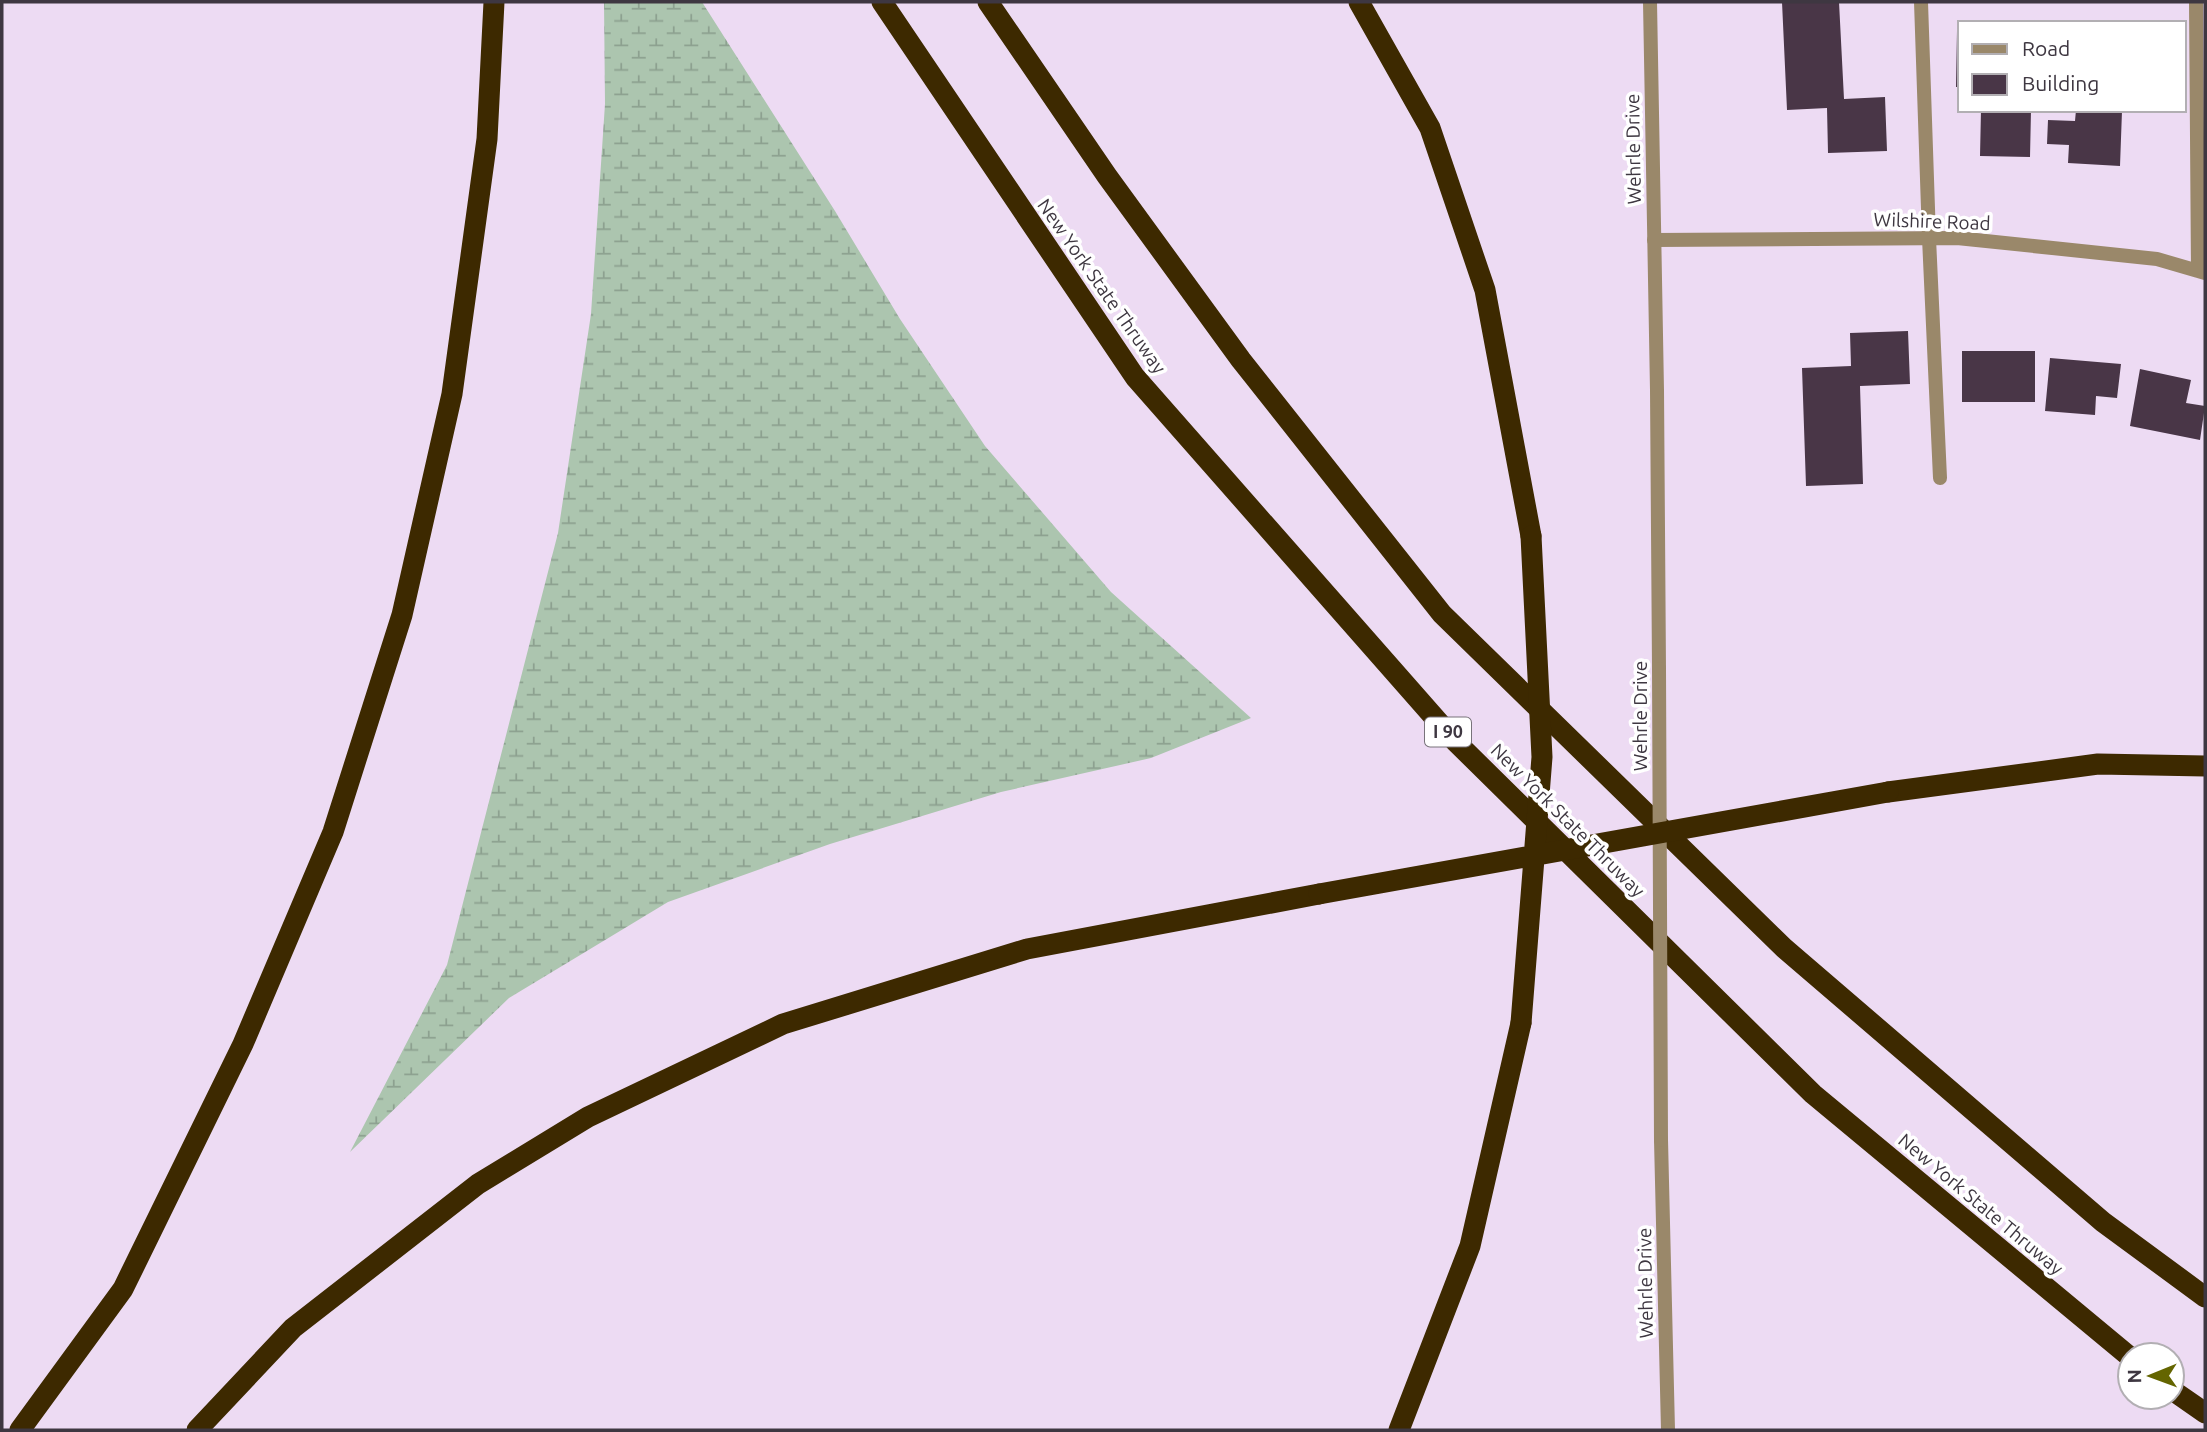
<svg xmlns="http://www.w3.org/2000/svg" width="2207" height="1432" viewBox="0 0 2207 1432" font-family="Ubuntu,sans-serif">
<defs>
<pattern id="wetland-marsh" width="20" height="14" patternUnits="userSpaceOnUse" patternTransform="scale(1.75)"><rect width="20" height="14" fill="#acc5af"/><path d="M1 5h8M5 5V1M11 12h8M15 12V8" fill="none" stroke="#8da190"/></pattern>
</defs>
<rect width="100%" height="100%" fill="#eddbf3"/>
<path fill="url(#wetland-marsh)" d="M604,2h98l133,209 65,108 85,127 126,146 140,126 -100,40 -150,34 -171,52 -162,58 -159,96 -159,154 97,-187 111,-432 33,-219 14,-210z"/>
<path fill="#493647" d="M1782,2h57l5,97 41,-2 2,54 -59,2 -1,-45 -40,2z
M1957,31h3v56h-4z
M1981,110h50l-1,47 -50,-1z
M2076,110l46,1 -2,55 -52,-3 1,-18 -22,-1 1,-24 27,1z
M1908,331l2,53 -50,2 3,98 -57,2 -4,-118 49,-2 -1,-33z
M1962,351h73v51h-73z
M2050,358l71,6 -4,34 -21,-2 -1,19 -50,-4z
M2140,369l51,11 -5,23 19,3 -5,34 -70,-14z"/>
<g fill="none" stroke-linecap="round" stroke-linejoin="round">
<path stroke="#9a886a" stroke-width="14" d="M1921,2l8,236 11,240"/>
<path stroke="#9a886a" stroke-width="14" d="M2196,2l2,269
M1654,240l303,-2 200,21 48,14"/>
<path stroke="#9a886a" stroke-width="14" d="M1650,2l7,388 2,279
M1661,1140l7,290"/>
<path stroke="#3d2900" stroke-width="21" d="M882,2l253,375 321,365 357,352 317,263
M988,2l119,174 134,184 201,254 342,334 319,274 102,75
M1359,2l71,126 55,162 46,246
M1888,792l210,-28 107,2
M2172,1390l33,23
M20,1430l103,-141 120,-245 90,-212 69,-217 50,-221 35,-255 7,-137
M197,1430l96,-102 185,-144 110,-67 195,-93 244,-75 292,-55
M1399,1430l71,-184 51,-223"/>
<path stroke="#9a886a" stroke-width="14" d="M1659,669l2,471"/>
<path stroke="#3d2900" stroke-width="21" d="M1319,894l569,-102
M1521,1023l21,-266 -11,-221"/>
</g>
<g text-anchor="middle" stroke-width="7" stroke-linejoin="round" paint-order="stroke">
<rect fill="#fff" stroke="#78737a" stroke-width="2" x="1425" y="717.5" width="46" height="29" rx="5"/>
<g font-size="18" font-weight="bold" fill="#3e3741">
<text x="1448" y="738">I 90</text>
</g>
<g font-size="19" fill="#3e3741" stroke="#fff">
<text transform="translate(1633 149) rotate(-91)" y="7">Wehrle Drive</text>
<text transform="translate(1932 221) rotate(2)" y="7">Wilshire Road</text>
<text transform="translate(1102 286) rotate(55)" y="7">New York State Thruway</text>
<text transform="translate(1640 716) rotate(-90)" y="7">Wehrle Drive</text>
<text transform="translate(1568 820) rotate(45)" y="7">New York State Thruway</text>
<text transform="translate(1981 1204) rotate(40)" y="7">New York State Thruway</text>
<text transform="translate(1645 1283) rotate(-91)" y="7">Wehrle Drive</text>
</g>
</g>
<rect width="2207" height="1432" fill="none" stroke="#3e3741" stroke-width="7"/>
<rect x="1958" y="21" width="228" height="91" fill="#ffffff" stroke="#b2afb3" stroke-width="2"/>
<rect x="1972" y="44" width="35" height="10" fill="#9a886a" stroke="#b2afb3" stroke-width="2"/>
<text x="2022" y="56" font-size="21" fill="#3e3741">Road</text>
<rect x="1972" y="74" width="35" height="21" fill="#493647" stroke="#b2afb3" stroke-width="2"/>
<text x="2022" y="91" font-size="21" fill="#3e3741">Building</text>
<g transform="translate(2151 1376) rotate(269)"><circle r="33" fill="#ffffff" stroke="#b2afb3" stroke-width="2"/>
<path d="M0-5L12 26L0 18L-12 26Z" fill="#646500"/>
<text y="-10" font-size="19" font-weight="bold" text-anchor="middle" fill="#3e3741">N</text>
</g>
</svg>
